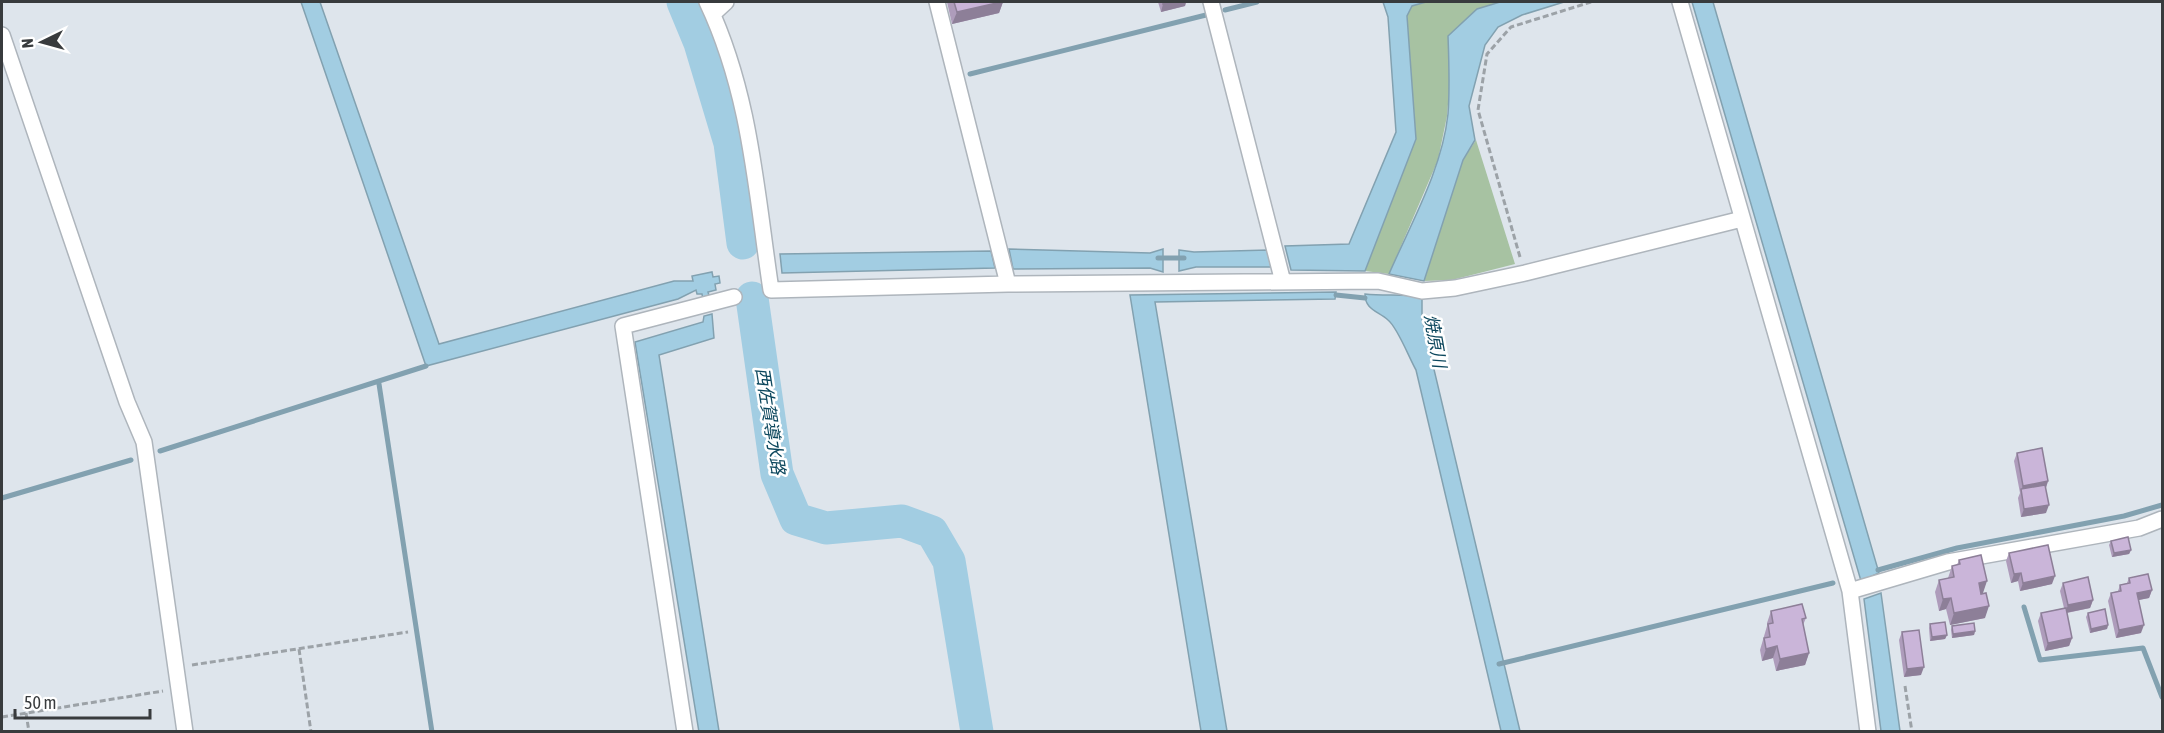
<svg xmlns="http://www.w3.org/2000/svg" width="2164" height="733" viewBox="0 0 2164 733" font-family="'Asap Condensed','Noto Sans JP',sans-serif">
<rect width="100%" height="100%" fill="#dee5ec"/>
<path fill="#a7c2a2" d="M1426,2h74l-23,7 -27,71 -3,36 -9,44 -49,114 -24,-3 51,-132 -9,-123 5,-10z
M1476,140l39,124 -63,16 -28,1 39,-121z"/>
<path fill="#a2cde2" stroke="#82a1b0" stroke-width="1.5" d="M301,2h19l119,342 235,-63h19l-1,-5 20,-4 1,5 6,-1 1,7 -5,1 1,6 -8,2 2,7 -7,1 -1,-6h-5l-1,-4 -18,9 -252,67z
M1383,2h43l-14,4 -5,10 9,123 -51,132 -74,-1 -6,-24 64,-2 47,-112 -8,-115z
M1500,2h64l-42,13 -24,12 -13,18 -16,61 6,34 -12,20 -39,121 -35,-7c22,-51 53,-104 59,-160 2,-26 1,-52 0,-78l29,-27z
M1692,2h21l166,571 -18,8z
M1009,249l141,4 13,-4v23l-13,-4 -137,1z
M1179,250l15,2 74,-2 3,17h-75l-17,4z
M991,251l4,17 -213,5 -2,-19z
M1336,292l-1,7 -180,3 72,429h-26l-71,-436z
M1365,294c20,2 38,0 57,3v22l98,412h-19l-85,-361c-7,-12 -18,-42 -28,-50 -10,-9 -23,-10 -23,-26z
M712,314l2,24 -55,17 60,376 -20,1 -64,-390 68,-20 1,-6z
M1881,593l19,138h-19l-17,-132z"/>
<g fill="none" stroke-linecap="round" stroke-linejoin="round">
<path stroke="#82a1b0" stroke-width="5" d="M1225,10l32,-8
M970,74l236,-59
M1158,258h26
M1336,295l29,3
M379,384l53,348
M160,451l266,-85
M2,498l129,-38
M1878,570l79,-22 167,-32 38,-11
M2024,607l16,53 103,-12 19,49
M1499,664l334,-81"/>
<path stroke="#a2cde2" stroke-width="33" d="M683,2l17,41 30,100 13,100
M752,298l25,176 19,45 30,9 76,-7 30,11 17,29 28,171"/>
<defs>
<path id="street" d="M707,2c44,93 49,189 64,288l237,-6 370,-3 44,10 33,-3 70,-15 217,-54
M937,2l71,282
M1211,2l72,280
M1680,2l170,589 18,141
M713,14l13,-12
M2,35l125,367 17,40 41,290
M1850,591l98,-29 191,-34 23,-9
M685,732l-62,-406 111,-29"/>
</defs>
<use href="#street" stroke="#aeb5bc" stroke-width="18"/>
<path stroke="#9ca2a7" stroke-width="3" stroke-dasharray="6 3" stroke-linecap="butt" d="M1520,257l-42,-147 9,-56 24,-27 80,-25
M299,649l12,83
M192,665l216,-33
M1905,686l7,46
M26,713l3,19
M2,717l161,-26"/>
<use href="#street" stroke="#fff" stroke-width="15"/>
</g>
<path fill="#ae9cbb" d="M947,2h56l-4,11 -47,11z
M1158,2h28l-1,4 -24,6z
M2017,453l31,28 -2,7v25l-25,4 -3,-19 2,-5 -6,-32z
M2111,541l20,9 -2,4 -17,3 -3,-12z
M2009,553l43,31 -32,7 -2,-10 -7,2 -5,-22z
M1959,560l24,33h-2l4,25 -35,7 -4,-16 -7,2 -4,-19 4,-12 9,-2 4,-12 5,-1z
M2129,578l23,12 -3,8 -11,2 3,33 -25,5 -8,-37 3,-8 7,-2 2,-6 7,-2z
M2063,583l30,17 -3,8 -23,5 5,25 -3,8 -24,5 -7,-30 3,-8 23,-5 -4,-17z
M1771,611l35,7 -3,7 6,28 -4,12 -29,6 -3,-13 -11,3 -2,-11 7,-24v-3z
M2088,613l20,12 -1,4 -17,4 -4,-16z
M1930,624l17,11 -2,4 -15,2 -1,-13z
M1952,626l23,5 -1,4 -22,3 -1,-8z
M1902,632l19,43 -17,2 -5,-37z"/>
<path fill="#8d7f98" d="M1001,2h2l-4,11 -47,11 5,-12z
M1174,2h12l-1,4 -24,6 2,-8z
M2048,481l-3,9h-24l2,-4z
M2049,505l-3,8 -25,4 3,-8z
M2131,550l-2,4 -17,3 2,-4z
M2021,573l-3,8 -7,2 3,-9z
M2055,576l-3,8 -32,7 3,-8z
M1987,581l-4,12 -9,2 5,-12z
M2152,590l-3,8 -15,3 3,-8z
M1951,598l-5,11 -7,2 4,-12z
M2093,600l-3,8 -25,5 3,-8z
M1989,606l-4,12 -35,7 4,-12z
M2108,625l-1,4 -17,4 1,-4z
M2144,625l-3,8 -25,5 3,-8z
M1975,631l-1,4 -22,3 1,-4z
M1947,635l-2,4 -15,2 2,-4z
M2072,638l-3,8 -24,5 3,-8z
M1777,646l-4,12 -11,3 4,-12z
M1809,653l-4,12 -29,6 4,-12z
M1924,667l-3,8 -17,2 3,-8z"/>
<path fill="#cab5d9" stroke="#8d7f98" stroke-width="1.5" d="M954,2h47l-44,10z
M1163,2h11l-11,2z
M2042,448l6,33 -25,5 -6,-33z
M2045,485l4,20 -25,4 -3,-20z
M2128,537l3,13 -17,3 -3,-12z
M2048,545l7,31 -32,7 -2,-10 -7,1 -5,-21z
M1981,555l6,26 -8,2 2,11 5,-1 3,13 -35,7 -3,-15 -8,1 -4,-19 15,-3 -2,-11 8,-2 -1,-4z
M2148,574l4,16 -15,3 7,32 -25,5 -8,-37 10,-2 -1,-6 10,-2 -1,-5z
M2088,577l5,23 -25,5 -5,-22z
M1802,604l4,14 -4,1 7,34 -29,6 -3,-13 -11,3 -2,-11 6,-1 -2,-13 5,-1 -2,-12z
M2066,608l6,30 -24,5 -7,-30z
M2105,609l3,16 -17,4 -3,-16z
M1945,622l2,13 -15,2 -2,-13z
M1974,623l1,8 -22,3 -1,-8z
M1919,630l5,37 -17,2 -5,-37z"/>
<g text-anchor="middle" stroke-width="5" stroke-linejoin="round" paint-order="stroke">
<g font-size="18" font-style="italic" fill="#0c475d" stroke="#fff">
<text transform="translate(1435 341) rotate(80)" y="6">焼原川</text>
<text transform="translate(770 421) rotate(81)" y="6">西佐賀導水路</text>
</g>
</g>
<rect width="2164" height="733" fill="none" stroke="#383b3d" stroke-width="6"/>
<g transform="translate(42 42) rotate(265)" stroke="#ffffff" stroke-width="4.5" paint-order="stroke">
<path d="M0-4.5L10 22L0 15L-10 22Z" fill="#383b3d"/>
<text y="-9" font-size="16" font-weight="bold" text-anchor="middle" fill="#383b3d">N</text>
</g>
<path d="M15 709v9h135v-9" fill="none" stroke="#383b3d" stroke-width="3"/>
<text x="24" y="709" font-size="18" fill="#383b3d" stroke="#ffffff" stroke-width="4.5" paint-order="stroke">50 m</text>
</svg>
